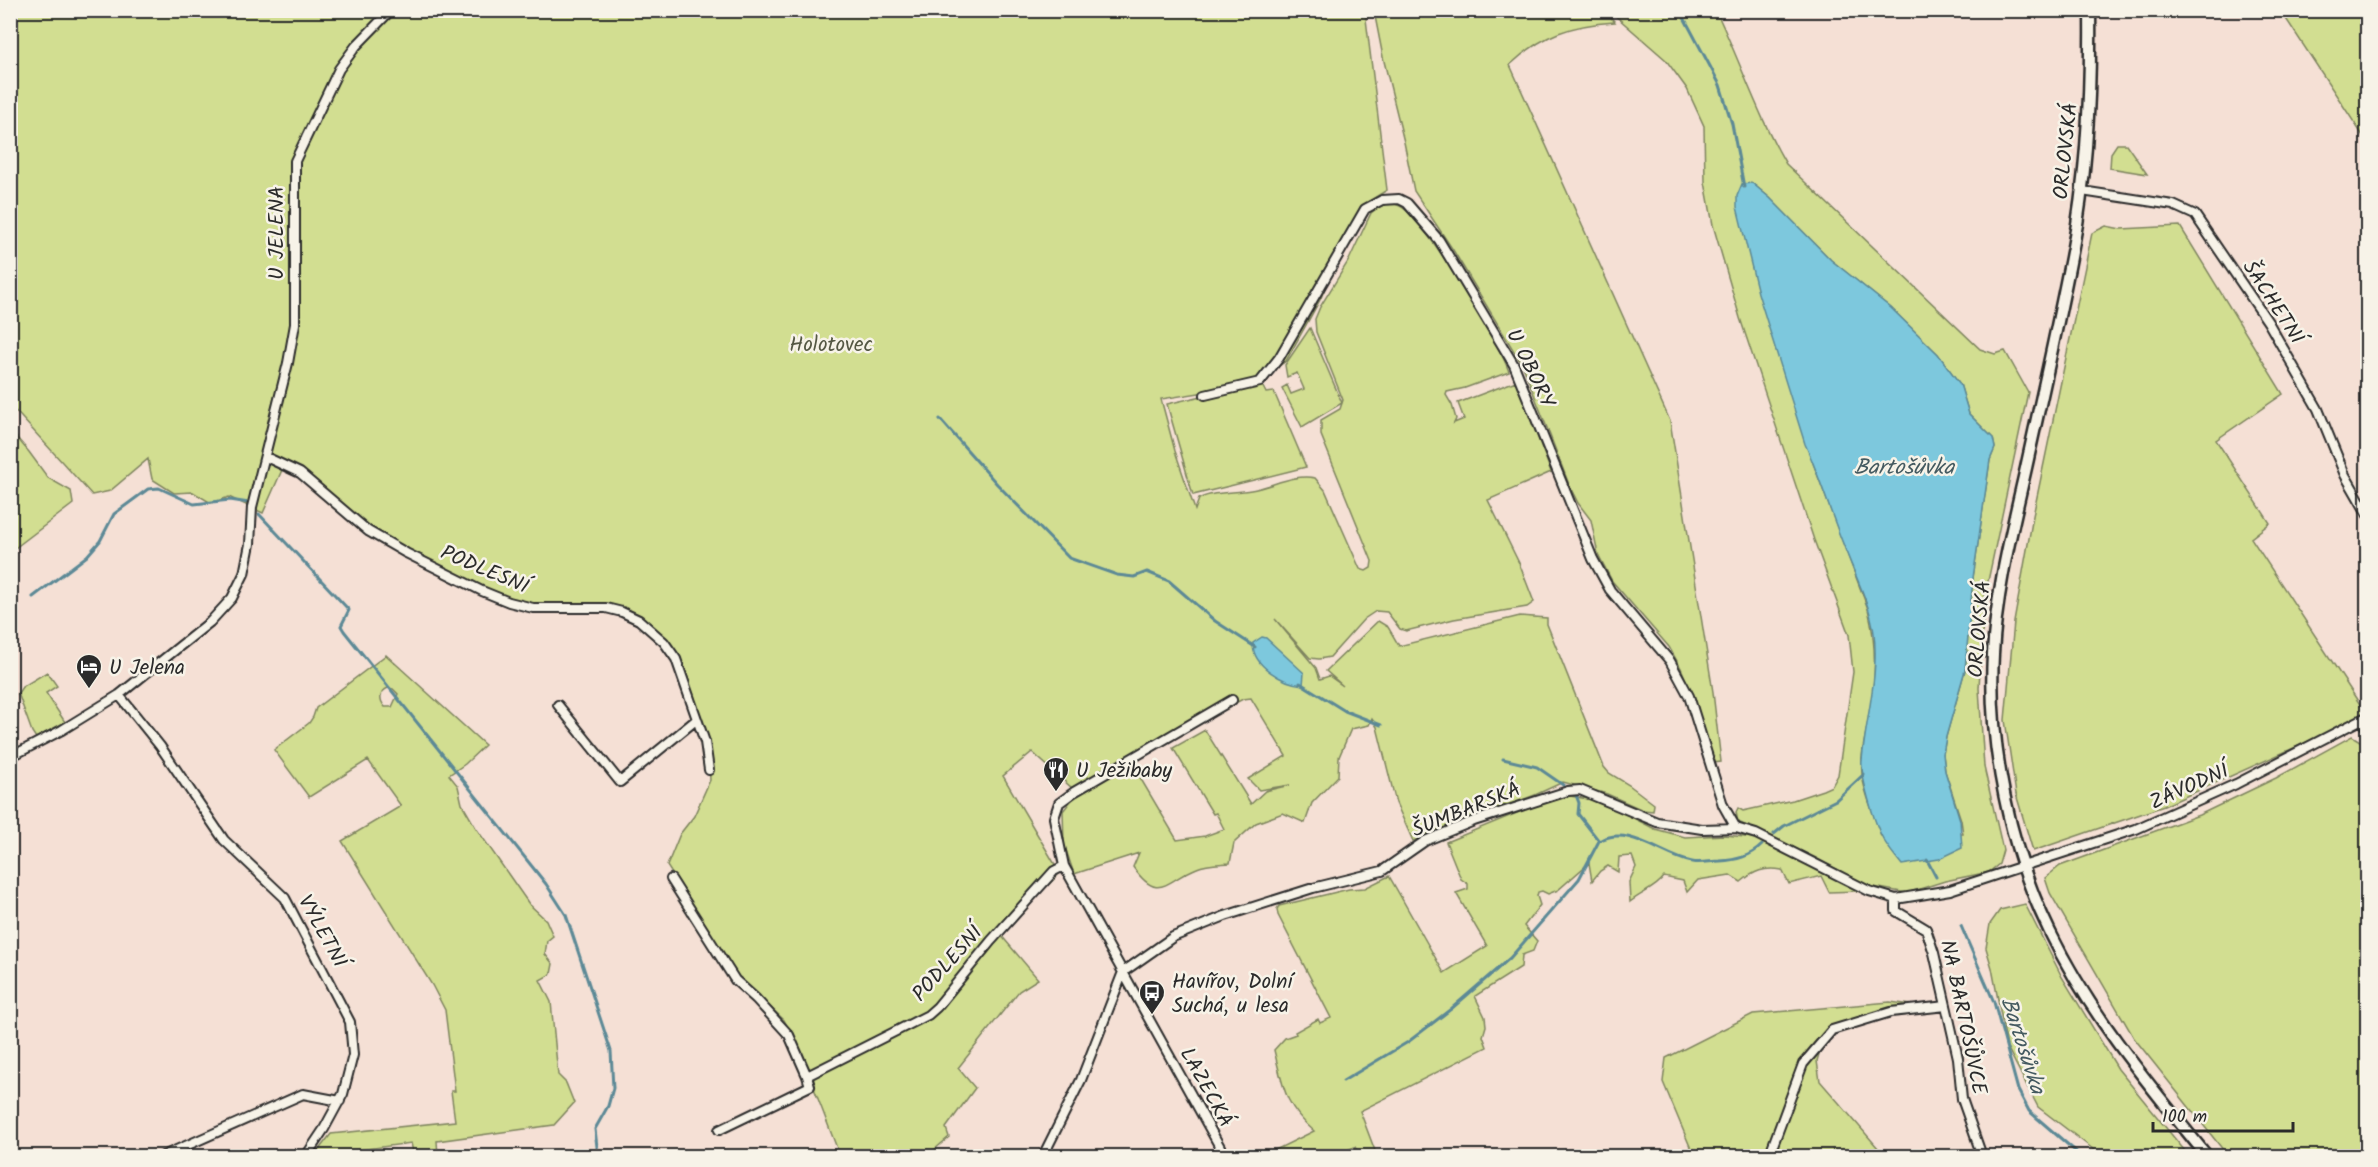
<svg xmlns="http://www.w3.org/2000/svg" width="2378" height="1167" viewBox="0 0 2378 1167" font-family="Kalam,sans-serif">
<rect width="100%" height="100%" fill="#f5e0d5"/>
<filter id="ink" filterUnits="userSpaceOnUse"><feTurbulence type="fractalNoise" baseFrequency=".0167" numOctaves="2"/><feDisplacementMap in="SourceGraphic" scale="12" xChannelSelector="R" yChannelSelector="G"/><feConvolveMatrix kernelMatrix="1 2 1 2 8 2 1 2 1" color-interpolation-filters="sRGB"/></filter>
<g filter="url(#ink)">
<path fill="#d2de91" stroke="#7e845e" stroke-width="1.5" fill-rule="evenodd" d="M1604,10l11,12c-44,3 -72,12 -105,43l160,356 43,271 8,70 -8,1 -21,-69 -11,-26 -12,-21 -57,-66 -14,-27 -7,-34 -13,-17 -8,-16 -47,-121 -70,-116 -39,-59 -10,-49 -21,-85 -9,-46z
M11,11h1354l22,179 -26,16 -19,38 -21,54 -35,63 -23,16 -20,9 -82,13 14,52 20,59 4,-11c14,-8 35,-6 52,-9 20,-3 44,-17 64,-12l10,12 35,79 6,2 5,-3 1,-7 -51,-126v-15l19,-11 3,-9 -27,-68 -1,-13 5,-12 29,-47 22,-47c8,-7 19,-12 29,-7 23,10 101,139 109,166l-44,16 -18,4 -1,3 6,10 4,14 -2,4 10,-4 -6,-16 58,-22 35,91 -63,28 31,63 15,39 -7,5 -73,12 -48,12 -6,-2 -13,-17 -11,-1 -12,8 -34,38 -11,2 -9,-1 -35,-39 41,49 4,11 9,-3 14,10 -17,-15 52,-50 10,6 11,19 121,-30 27,2v6l57,143 5,6 20,12 25,19 -1,7 -10,-1 -36,-16 -44,-12 -28,13 -122,46 -17,-38 -19,-76 -5,-8 -3,6 -18,4 -12,28 -1,19 -26,27 -7,20 -22,-10 -27,10 -22,20 -4,20c-10,1 -24,1 -33,5 -31,12 -38,36 -64,-1l6,-14 -65,21 -10,-30 -1,-33 11,-14 58,-33 45,76 28,-4 19,-7 -8,-16 -3,1 -40,-66 32,-18 46,74 14,-13 25,-6 -31,5 -11,-11 38,-23 -35,-58 -8,1 -171,89 -40,-36 -29,24 57,97 -60,61 38,45 -19,12 -61,77 17,20 -29,40 3,9 -22,19h-87l-43,-112 -13,-24 -46,-43 -71,-111 13,-32 14,-18 16,-36 -2,-37 -29,-81 -49,-50 -97,-7 -24,-5 -37,-16 -102,-55 -84,-68 -23,52 -34,-16 -18,6 -18,-11 -19,1 -22,-14 -4,-20 -38,32 -18,4 -81,-89z
M1610,11h106c24,50 42,105 70,153l194,185 15,5 10,-3 23,41 -44,208 -5,88 5,79 19,83 -4,14 -10,8 -44,9 -38,12 -39,-7 -54,-29 -76,-35 -2,-10 2,-4 5,3 50,-11 30,-10 9,-4 6,-11 15,-103 -4,-37 -35,-95 -74,-222 -27,-93 -8,-43 -1,-56 -17,-37 -21,-29zM1752,183l18,15 61,62 60,48 47,46 22,30 9,30 24,24 2,10 -5,12 -17,118 -8,92 -19,67 -3,17 2,17 16,49 2,14 -82,2c-6,-20 -17,-42 -19,-62 -2,-20 4,-41 8,-60 6,-36 7,-70 -2,-105l-55,-146z
M2281,11h86v131z
M2117,144h9l21,30 -37,-6 1,-15z
M2106,226l15,3 59,-3 103,168 -67,46 54,83 -19,15 116,177 -203,91 -131,45 -17,-57 -11,-74 9,-98 19,-106 59,-283z
M1310,328l32,75 -40,24 -20,-39 5,-3 4,9 13,-5 -7,-16 -10,4 -2,-12z
M1262,385l4,8 8,-1 32,75 -113,28 -26,-91 52,-12z
M11,431l18,21 19,26 23,13 2,13 -62,47z
M386,655l99,90 -20,19 -16,11 9,11 4,18 14,24 53,76 17,16 7,16 -6,5 -2,13 8,10 -2,10 -11,6 11,22 7,73 8,8 8,20 -20,22 -117,16 1,15h-24l-3,-13 -97,13 17,-22 124,-13 -4,-30h4l-10,-81 -13,-25 -90,-144 59,-35 -33,-46 -59,37 -35,-47 35,-27 4,-6 3,-9zM388,688l5,1 5,5 -6,13h-7c-6,-7 -6,-15 3,-19z
M47,672l10,14 -11,7 19,29 -29,16 -4,-6 -14,-39 4,-6z
M2352,736l16,10 -1,410h-139l-94,-118 -84,-145 -5,-15 15,-12 139,-51 77,-37z
M1570,796l30,5 55,28 30,8 40,-2 30,3 105,53 -31,1 -8,-16 -32,8 -7,-14c-18,-3 -28,1 -41,12l-11,-7 -32,5 -11,12 -4,-11 -19,-4c-9,12 -22,15 -34,25l-1,-20 7,-15 -4,-11 -13,1 -1,15 -10,-6 -8,5 -8,10 -3,-18 -31,27 -10,4 -6,-3 -4,1 -1,4 3,9 -16,21 13,15 -4,10 -11,4 -1,12 -46,29 10,21 1,9 -3,10 4,11 -127,64 17,45h-17l-5,-9 -13,5 2,4h-81l51,-25c-30,-26 -31,-45 -40,-81l11,-12 11,-4 -1,-2 23,-13 2,4 11,-5 -53,-103 -1,-6 2,-3 70,-17 16,-1 24,-12 55,97 43,-27 -31,-53 12,-4v-5l-7,-5 -15,-37 108,-44z
M2025,904l37,73 56,92 71,87h-87l-64,-49 -31,-60 -15,-79 -6,-20 4,-24 10,-14z
M1890,1002l22,3 29,-2 1,2 -110,22 -11,20 -4,14 3,20 65,75h-191l-31,-74 3,-24 87,-44z"/>
<path fill="#7dc8dd" stroke="#5c8996" stroke-width="1.5" d="M1752,183l18,15 61,62 60,48 47,46 22,30 9,30 24,24 2,10 -5,12 -17,118 -8,92 -19,67 -3,17 2,17 15,49 2,28 -23,11 -37,6c-7,-9 -16,-19 -21,-30 -7,-15 -21,-59 -19,-75 4,-43 17,-83 12,-127 -4,-30 -20,-59 -30,-87 -14,-34 -24,-69 -39,-102l-47,-151 -21,-86v-11l5,-12z
M1262,637l4,1 38,35 -1,12c-20,-2 -51,-19 -50,-42z"/>
<g fill="none" stroke-linecap="round" stroke-linejoin="round">
<path stroke="#5c8996" stroke-width="3" d="M1680,10l40,75 12,39 12,63
M940,419l57,65 72,74 48,17 17,2 13,-5 22,9 46,40 40,26
M259,514l90,96 -8,16 3,5 202,253 20,31 45,136 2,37 -5,18 -13,23 3,27
M33,597l54,-41 13,-15 14,-27 34,-25 11,-1 35,16 36,-4 19,3
M1300,683l45,28 36,14
M1503,759l34,8 26,18
M1576,795l3,8 -1,11 21,27c30,-17 63,15 93,21 8,2 19,-1 28,-1 16,-1 30,-4 42,-16
M1774,834l10,-8 52,-26 28,-26
M1927,860l9,17
M1961,926l33,76 24,88 11,21 52,45
M1343,1081l65,-39 43,-33 59,-51 69,-79 20,-38"/>
<defs>
<path id="street" d="M2082,191l91,14 22,10 73,107 50,87 27,66 23,40
M1205,395l55,-13 19,-24 86,-149 17,-9 17,-1 8,4 32,37 75,125 79,194 17,31 60,71 19,35 34,109 13,23
M266,457l34,16 68,58 38,22 76,38 27,11 24,6h73l16,4 17,8 25,22 12,17 29,83 4,28
M119,695l41,51 64,94 61,58 65,124 3,33 -10,39 -19,35 -18,27
M558,705l62,77 76,-62
M2361,720l7,10
M10,757l52,-27 57,-35 91,-73 22,-24 12,-24 6,-30 2,-37 36,-144 7,-39v-163l44,-92 17,-23 35,-36
M671,879l64,101 21,19 33,36 18,41 121,-61 9,-8 54,-66 63,-70 10,-5
M1896,899v12l30,18 8,24 24,105 4,41 20,57
M719,1130l91,-44 -3,-10
M163,1156l140,-62 37,7
M1043,1156l38,-76 42,-108 50,-35 52,-21 88,-28 69,-17 43,-30 49,-20 94,-30 12,-1 77,32 45,7 34,-1 20,6 113,57 27,8 54,-9 186,-61 100,-45 132,-68
M1225,1156l-161,-290 -10,-48 5,-15 15,-11 158,-92
M1769,1156l34,-92 29,-34 59,-18 55,-6"/>
<path id="secondary" d="M2090,10c1,80 -2,159 -17,237 -14,74 -31,148 -47,221 -14,62 -30,123 -33,186 -5,91 17,197 57,278 40,83 100,154 157,224"/>
</defs>
<use href="#street" stroke="#2b2b2b" stroke-width="12"/>
<use href="#secondary" stroke="#2b2b2b" stroke-width="15"/>
<use href="#street" stroke="#f7f3e8" stroke-width="8"/>
<use href="#secondary" stroke="#f7f3e8" stroke-width="10"/>
</g>
</g>
<defs>
<symbol id="hotel-pin" viewBox="-11 -11 22 30"><path d="M0 17L-7.5 6A9.5 9.5 0 1 1 7.5 6Z" fill="#2b2b2b" stroke="#f7f3e8"/><path d="M-6-4.5h1.5V1H6V5H4.5V3h-9V5H-6ZM-4 0a1.8 1.8 0 1 1 3.6 0ZM.5 0V-2.5h3Q6-2.5 6 0Z" fill="#fff"/></symbol>
<symbol id="restaurant-pin" viewBox="-11 -11 22 30"><path d="M0 17L-7.5 6A9.5 9.5 0 1 1 7.5 6Z" fill="#2b2b2b" stroke="#f7f3e8"/><path d="M-5-6h1v4h1v-4h1v4h1v-4h1v5L-1.5 .5V6h-2V.5L-5-1ZM5-6V6H3V1.5H1.5Q1.5-4 5-6Z" fill="#fff"/></symbol>
<symbol id="bus-pin" viewBox="-11 -11 22 30"><path d="M0 17L-7.5 6A9.5 9.5 0 1 1 7.5 6Z" fill="#2b2b2b" stroke="#f7f3e8"/><path d="M-5-6H5V4H4V6H2V4H-2V6H-4V4H-5ZM-3.5-4V0h7V-4ZM-3.5 1.2v1.5H-2V1.2ZM2 1.2v1.5H3.5V1.2Z" fill="#fff"/></symbol>
</defs>
<g fill-rule="evenodd">
<use href="#hotel-pin" x="74" y="652" width="30" height="40"/>
<use href="#restaurant-pin" x="1041" y="755" width="30" height="40"/>
<use href="#bus-pin" x="1137" y="978" width="30" height="40"/>
</g>
<g text-anchor="middle" stroke-width="5" stroke-linejoin="round" paint-order="stroke">
<g font-size="21" fill="#2b2b2b" stroke="#f7f3e8">
<text transform="translate(2065 151) rotate(-84)" y="7">ORLOVSKÁ</text>
<text transform="translate(276 233) rotate(-90)" y="7">U JELENA</text>
<text transform="translate(2274 302) rotate(57)" y="7">ŠACHETNÍ</text>
<text transform="translate(1531 368) rotate(64)" y="7">U OBORY</text>
<text transform="translate(485 569) rotate(23)" y="7">PODLESNÍ</text>
<text transform="translate(1979 629) rotate(-85)" y="7">ORLOVSKÁ</text>
<text transform="translate(2189 786) rotate(-24)" y="7">ZÁVODNÍ</text>
<text transform="translate(1466 809) rotate(-22)" y="7">ŠUMBARSKÁ</text>
<text transform="translate(323 931) rotate(61)" y="7">VÝLETNÍ</text>
<text transform="translate(947 963) rotate(-48)" y="7">PODLESNÍ</text>
<text transform="translate(1964 1017) rotate(78)" y="7">NA BARTOŠŮVCE</text>
<text transform="translate(1207 1087) rotate(61)" y="7">LAZECKÁ</text>
</g>
<g font-size="21" fill="#555844" stroke="#f7f3e8">
<text x="831" y="351">Holotovec</text>
</g>
<g font-size="21" fill="#2b2b2b" stroke="#f7f3e8" text-anchor="start">
<text x="109" y="674">U Jelena</text>
<text x="1076" y="777">U Ježibaby</text>
<text x="1172" y="988">Havířov, Dolní<tspan x="1172" dy="24">Suchá, u lesa</tspan></text>
</g>
<g font-size="22" font-style="italic" fill="#445a60" stroke="#f7f3e8">
<text x="1904" y="474">Bartošůvka</text>
<text transform="translate(2024 1045) rotate(72)" y="8">Bartošůvka</text>
</g>
</g>
<rect width="2378" height="1167" fill="none" stroke="#f7f3e8" stroke-width="36"/>
<rect x="18" y="18" width="2342" height="1131" fill="none" stroke="#2b2b2b" stroke-width="2" filter="url(#ink)"/>
<path d="M2153 1122v9h140v-9" fill="none" stroke="#2b2b2b" stroke-width="3"/>
<text x="2162" y="1122" font-size="18" fill="#2b2b2b" stroke="#f7f3e8" stroke-width="4.5" paint-order="stroke">100 m</text>
</svg>
